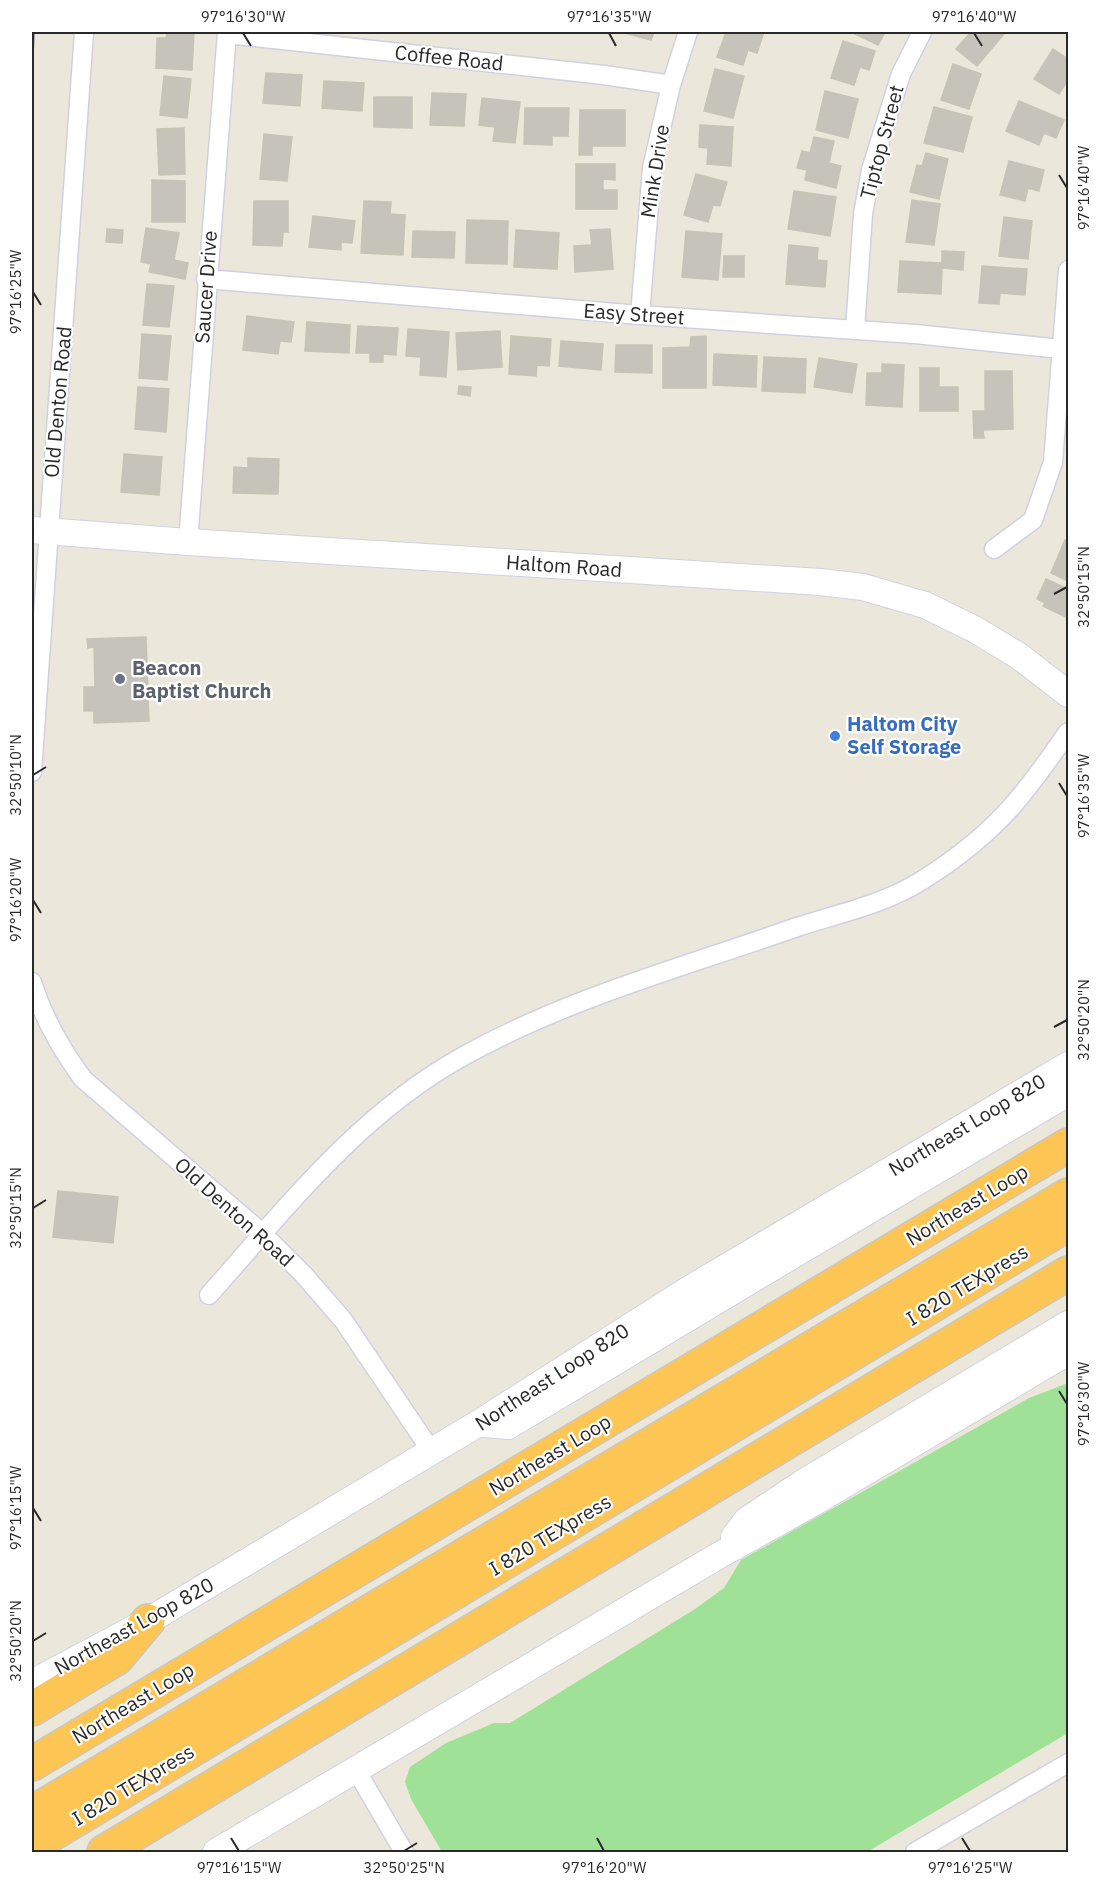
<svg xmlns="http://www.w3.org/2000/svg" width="1100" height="1884" viewBox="0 0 1100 1884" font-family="'IBM Plex Sans',sans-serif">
<rect width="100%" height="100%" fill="#ebe8db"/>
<path fill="#9fe297" d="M1068,1383v350l-201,119h-425l-31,-53 -6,-17 5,-15 36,-24 48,-20h16l185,-114 29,-21 17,-28 288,-162z"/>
<path fill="#c6c4ba" stroke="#c6c4b4" stroke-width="1.5" d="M167,32h27l-2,38 -36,-2 1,-30h9z
M624,32h30l-3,8 -27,-7z
M724,32h40l-7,21 -9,-3 -5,15 -26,-8 9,-25z
M851,32h34l-7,13z
M971,32h30l3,2 -27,32 -21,-17z
M843,41l32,10 -6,19 -9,-3 -6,18 -23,-7z
M1053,49l15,10v25l-2,-1 -7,11 -25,-15z
M953,64l28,10 -12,35 -28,-9z
M715,69l29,7 -11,42 -29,-7z
M266,73l36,2 -2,31 -37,-3z
M164,76l27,3 -4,39 -27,-3z
M324,81l40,2 -2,28 -40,-3z
M825,91l33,8 -10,39 -32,-8z
M432,93l34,1 -2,32 -34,-1z
M374,97h38v31l-38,-1z
M482,98l38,4 -5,41 -22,-2 2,-14 -16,-2z
M1019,101l45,19 -8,18 -12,-5 -5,12 -33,-14z
M934,107l38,10 -9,35 -39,-9z
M525,108h44l-1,28h-16v9l-28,-1z
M580,110h45v36h-33v9h-13z
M700,125l33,2 -2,39 -24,-2 1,-16 -9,-1z
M184,128l1,46 -26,1 -2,-46z
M264,134l28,3 -5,44 -27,-2z
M814,137l20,4 -5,22 12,3 -5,22 -31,-8 2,-10 -10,-2 5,-17 8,2z
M926,153l22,6 -9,40 -29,-7 7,-27 5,1z
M1009,161l35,9 -5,21 -11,-3 -3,13 -25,-6z
M576,164h39v16l-12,-1v11h14v19h-41z
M696,174l31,8 -7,24 -7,-1 -5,17 -24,-7z
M152,180l33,1v41h-33z
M794,191l42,6 -6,39 -42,-7z
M912,200l28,4 -6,41 -28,-3z
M254,201h34v31h-5l-1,14 -29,-1z
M364,201l27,1 -1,12 15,1 -2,40 -42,-2z
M313,216l42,5 -3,22 -11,-1v8l-32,-3z
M1004,217l28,4 -4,38 -29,-3z
M467,220l41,1 -1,43 -41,-1z
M146,228l33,5 -5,27 14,3 -3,16 -36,-7 2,-8 -10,-2z
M107,229l16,1 -1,13 -16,-1z
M610,229l3,40 -38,3 -1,-26 18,-1 -2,-15z
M516,230l43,3 -2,36 -43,-2z
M413,231l42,1 -1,26 -42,-1z
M686,231l36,3 -4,46 -36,-3z
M789,245l29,3 -1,12 10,1 -2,26 -39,-3z
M942,251l22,1 -1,18 -21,-2 -1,26 -43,-2 2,-31 42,2z
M724,256h20v21h-21z
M982,266l45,3 -2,26 -25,-2 -1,11 -20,-1z
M147,284l27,2 -5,41 -26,-2z
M247,316l47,6 -3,20 -11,-1 -2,13 -35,-4z
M307,322l43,3 -1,28 -44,-2z
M358,326l40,2 -2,27 -13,-1v8h-13v-9h-14z
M408,329l41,3 -3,45 -26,-2 1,-18 -15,-1z
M500,331l2,36 -44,3 -2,-37z
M142,334l29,2 -4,44 -28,-2z
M511,336l40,3 -2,27 -12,-1 -1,11 -27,-2z
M706,336v52h-43v-40l27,-1 1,-10z
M561,341l42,3 -2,26 -42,-4z
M616,345h36v28l-37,-1z
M714,354l43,2 -1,31 -43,-2z
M764,357l42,2 -1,34 -43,-2z
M819,358l38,6 -5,29 -38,-6z
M882,364l22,1 -2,42 -36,-2 1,-32h15z
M920,368h19v19h19v24h-38z
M985,371h27l1,58 -30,1 1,8h-10l-1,-27h12z
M459,386l12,1 -1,9 -12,-2z
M138,387l31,2 -3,43 -31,-3z
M124,454l38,3 -3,38 -38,-3z
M248,458l31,1 -1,35 -45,-1 1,-26 14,1z
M1065,540l3,1v40l-17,-8z
M1046,579l22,10v29l-25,-12 2,-3 -8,-4z
M146,637l3,84 -55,2v-12h-10v-24h11l-1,-40 -6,1 -1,-9z
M58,1191l60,6 -5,46 -60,-6z"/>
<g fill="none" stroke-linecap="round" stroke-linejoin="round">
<defs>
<path id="minor" d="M227,34l377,41 67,10
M206,279l434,36 275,19 146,15
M640,315l12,-147 19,-83 17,-53
M855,330l8,-116 8,-44 30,-96 21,-42
M188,542l39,-510
M994,549l39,-29 20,-58 15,-192
M32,772l52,-740
M32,982c11,36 29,67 51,97l180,155 41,41 39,45 89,132
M209,1295c77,-87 150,-181 253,-238 105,-59 222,-90 335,-130 40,-13 88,-23 124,-46 34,-21 67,-47 93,-77 20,-23 37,-48 54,-72
M356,1770l48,82
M915,1852l153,-89"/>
<path id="secondary" d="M32,530l156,12 632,40 43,5 62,18 49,24 45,27 49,38
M485,1424l23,2 275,-165 285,-168
M734,1537l13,-17 54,-36 267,-160
M32,1683l116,-62 331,-198 212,-135 377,-223
M216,1852l502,-296 95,-53 255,-151"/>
<path id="motorway" d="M32,1709l85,-51 31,-37
M32,1764l1036,-619
M32,1813l1036,-618
M32,1846l1036,-622
M104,1852l964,-579"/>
</defs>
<use href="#minor" stroke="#d1d0e2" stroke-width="21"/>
<use href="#secondary" stroke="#d1d0e2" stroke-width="28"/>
<use href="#motorway" stroke="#c7c7c7" stroke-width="36"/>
<use href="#minor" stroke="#fff" stroke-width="18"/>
<use href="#secondary" stroke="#fff" stroke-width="26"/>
<use href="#motorway" stroke="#fdc554" stroke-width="33"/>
<path stroke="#9f9db3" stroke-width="4.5" d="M32,48l1,-16"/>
</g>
<path fill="none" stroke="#292929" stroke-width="2" d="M243,33l8,13M609,33l7,13M974,33l8,13M1059,175l8,13M33,292l8,13M1054,594l13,-7M33,775l13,-8M1059,783l8,13M33,900l8,13M1054,1027l13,-7M33,1208l13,-8M1059,1391l8,13M33,1508l8,13M33,1641l13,-8M231,1838l8,13M597,1838l7,13M962,1838l8,13M404,1851l13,-8"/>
<circle fill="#6b7280" stroke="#fff" stroke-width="2" cx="120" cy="679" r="6"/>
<circle fill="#3f7fe0" stroke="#fff" stroke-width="2" cx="835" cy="736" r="6"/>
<g text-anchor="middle" stroke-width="4.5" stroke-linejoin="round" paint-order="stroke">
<g font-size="20" fill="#292929" stroke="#fff">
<text transform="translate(449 58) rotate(6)" y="7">Coffee Road</text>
<text transform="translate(882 142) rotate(-75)" y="7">Tiptop Street</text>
<text transform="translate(655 171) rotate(-81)" y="7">Mink Drive</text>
<text transform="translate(206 287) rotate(-86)" y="7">Saucer Drive</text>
<text transform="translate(634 314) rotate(4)" y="7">Easy Street</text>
<text transform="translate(58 402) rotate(-85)" y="7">Old Denton Road</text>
<text transform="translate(564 566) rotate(4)" y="7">Haltom Road</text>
<text transform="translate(967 1125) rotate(-31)" y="7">Northeast Loop 820</text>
<text transform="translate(967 1205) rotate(-31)" y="7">Northeast Loop</text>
<text transform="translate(234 1212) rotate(42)" y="7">Old Denton Road</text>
<text transform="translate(967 1285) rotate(-31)" y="7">I 820 TEXpress</text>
<text transform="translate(552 1377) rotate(-33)" y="7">Northeast Loop 820</text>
<text transform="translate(550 1455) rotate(-31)" y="7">Northeast Loop</text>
<text transform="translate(550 1535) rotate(-31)" y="7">I 820 TEXpress</text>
<text transform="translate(134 1626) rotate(-29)" y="7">Northeast Loop 820</text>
<text transform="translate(133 1703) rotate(-31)" y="7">Northeast Loop</text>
<text transform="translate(133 1785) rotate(-31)" y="7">I 820 TEXpress</text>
</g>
<g font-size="20" font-weight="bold" fill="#5b616d" stroke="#fff" text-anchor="start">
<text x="132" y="675">Beacon<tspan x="132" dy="23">Baptist Church</tspan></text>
</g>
<g font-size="20" font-weight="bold" fill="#366cbe" stroke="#fff" text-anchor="start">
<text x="847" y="731">Haltom City<tspan x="847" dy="23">Self Storage</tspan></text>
</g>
</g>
<rect width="1100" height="1884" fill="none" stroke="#ffffff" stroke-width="66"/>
<rect x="33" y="33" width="1034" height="1818" fill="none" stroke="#292929" stroke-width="2"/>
<g font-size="15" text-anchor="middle" fill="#292929">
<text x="243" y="22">97°16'30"W</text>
<text x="609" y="22">97°16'35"W</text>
<text x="974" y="22">97°16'40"W</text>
<text transform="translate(1084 188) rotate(-90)" y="5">97°16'40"W</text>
<text transform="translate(16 292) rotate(-90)" y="5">97°16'25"W</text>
<text transform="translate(1084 587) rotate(-90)" y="5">32°50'15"N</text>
<text transform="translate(16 775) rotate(-90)" y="5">32°50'10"N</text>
<text transform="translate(1084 796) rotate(-90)" y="5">97°16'35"W</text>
<text transform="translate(16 900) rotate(-90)" y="5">97°16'20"W</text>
<text transform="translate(1084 1020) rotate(-90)" y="5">32°50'20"N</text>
<text transform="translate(16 1208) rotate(-90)" y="5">32°50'15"N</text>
<text transform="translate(1084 1404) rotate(-90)" y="5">97°16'30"W</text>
<text transform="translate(16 1508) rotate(-90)" y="5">97°16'15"W</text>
<text transform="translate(16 1641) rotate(-90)" y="5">32°50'20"N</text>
<text x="239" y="1873">97°16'15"W</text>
<text x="404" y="1873">32°50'25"N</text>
<text x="604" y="1873">97°16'20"W</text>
<text x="970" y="1873">97°16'25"W</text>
</g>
</svg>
